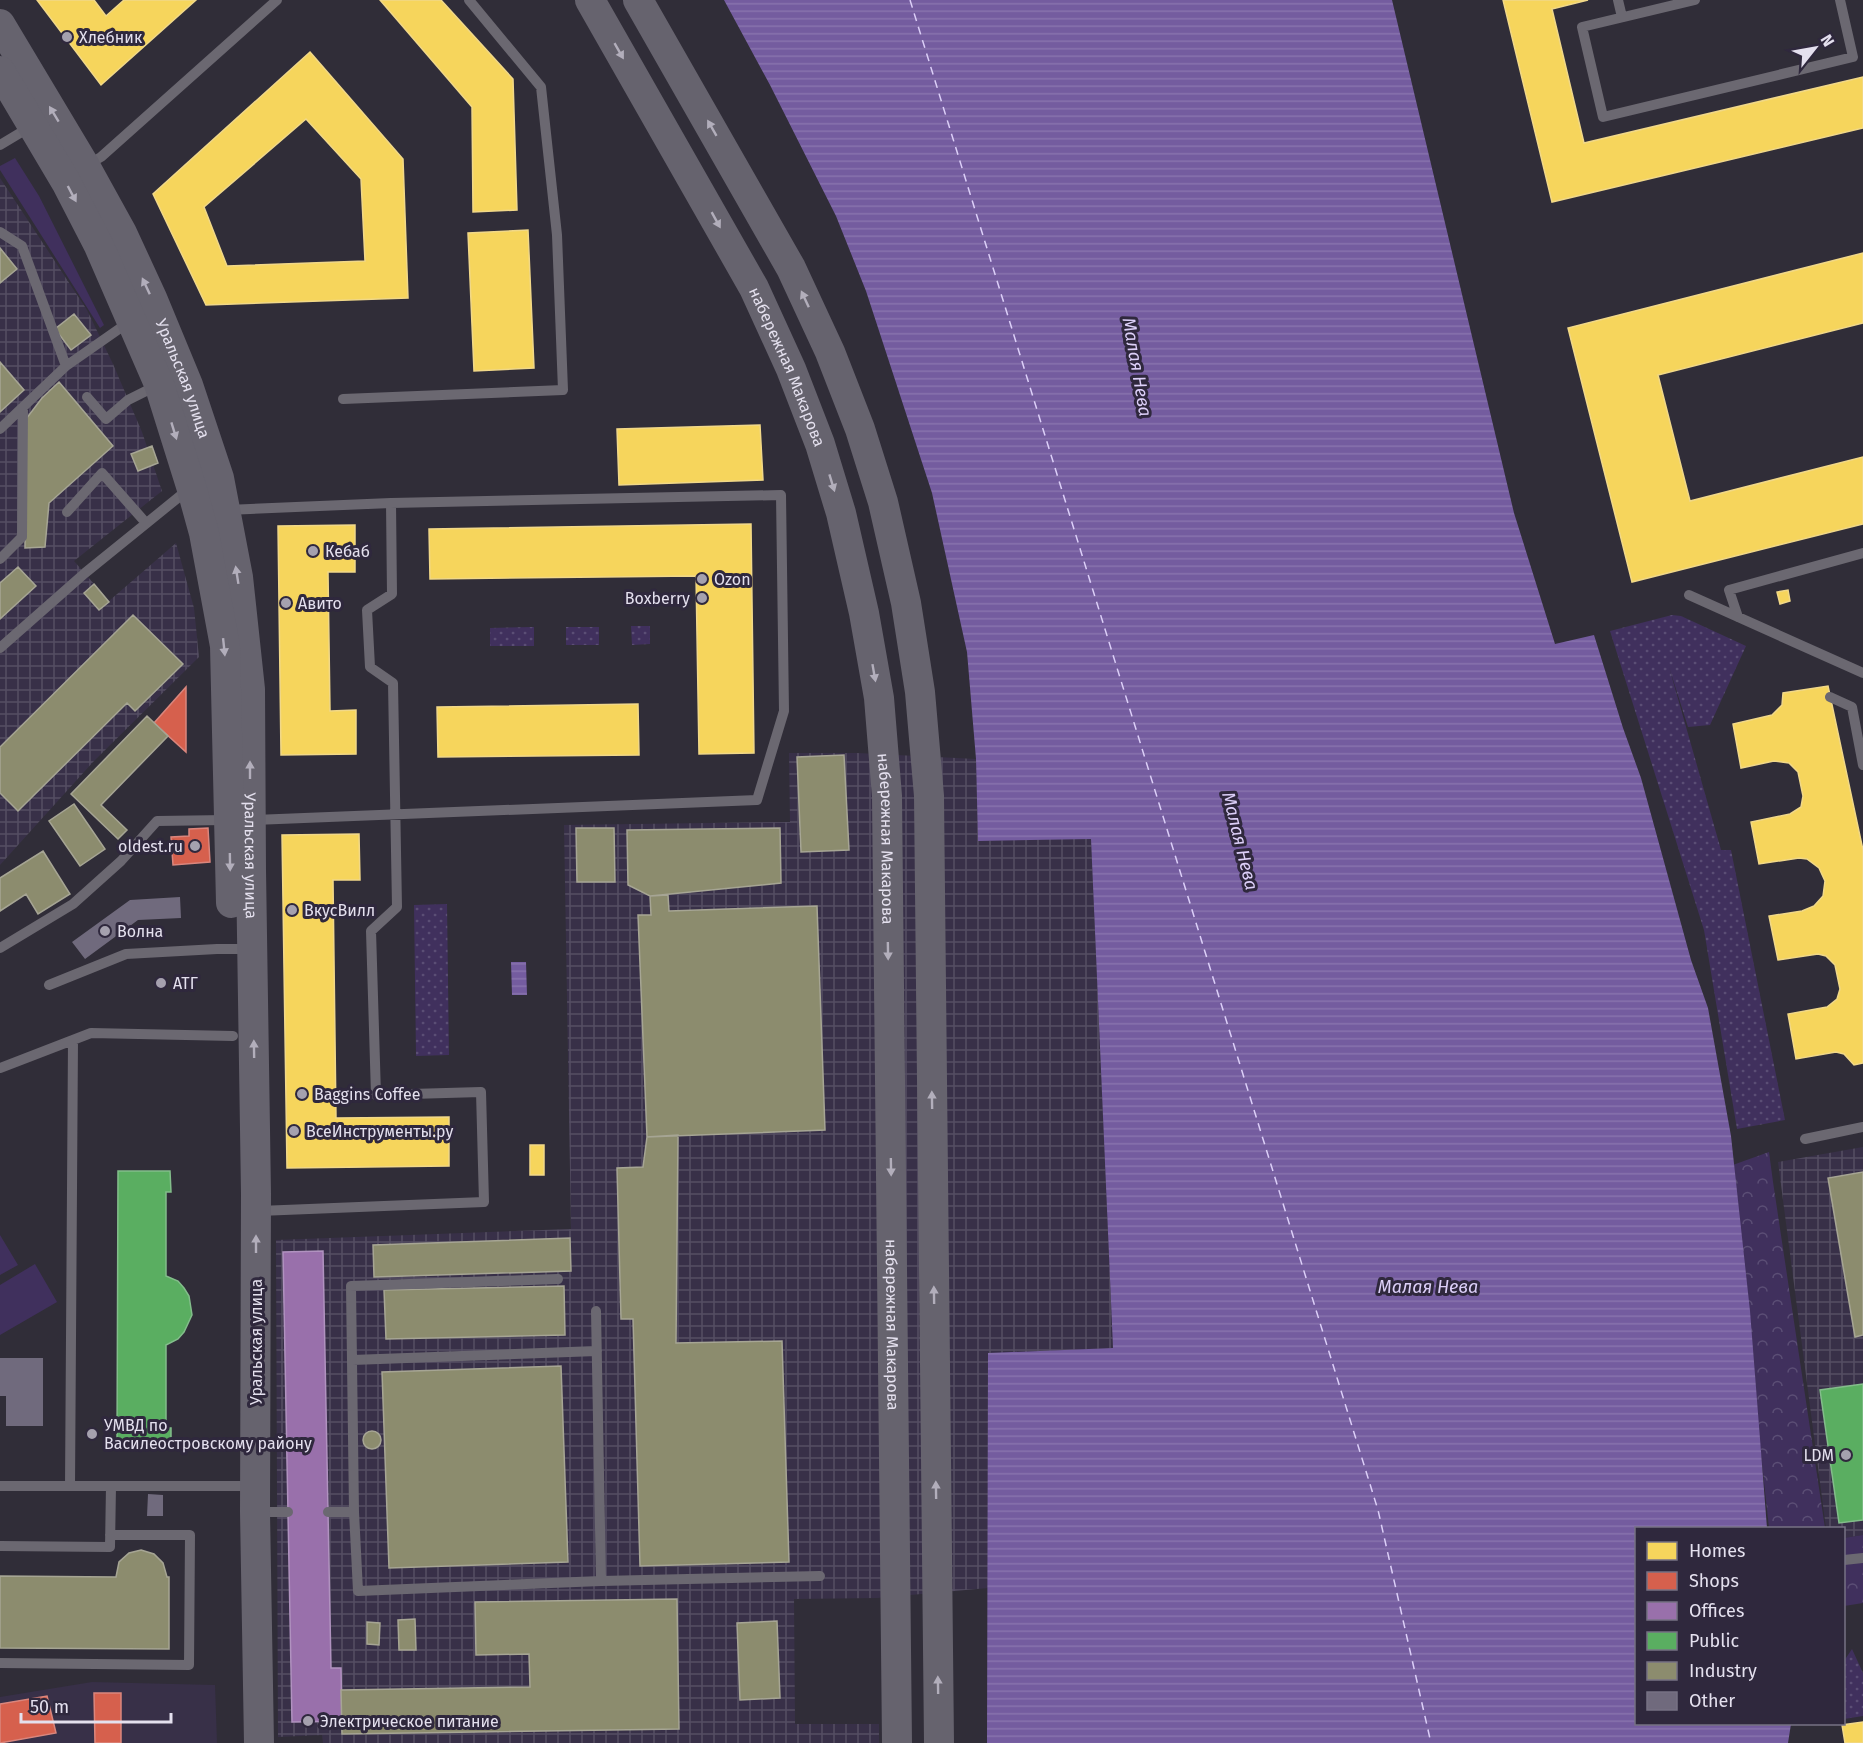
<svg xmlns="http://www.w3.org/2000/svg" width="1863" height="1743" viewBox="0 0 1863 1743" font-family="'Fira Sans',sans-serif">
<defs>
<pattern id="industrial-grid" width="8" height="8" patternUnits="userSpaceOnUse" patternTransform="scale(1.5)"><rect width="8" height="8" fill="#383048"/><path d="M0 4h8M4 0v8" fill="none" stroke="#554e63"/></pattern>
<pattern id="forest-crowns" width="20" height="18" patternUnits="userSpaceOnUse" patternTransform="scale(1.5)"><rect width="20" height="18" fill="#40305d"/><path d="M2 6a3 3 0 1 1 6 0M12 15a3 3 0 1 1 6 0" fill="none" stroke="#5b4e75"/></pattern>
<pattern id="park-dots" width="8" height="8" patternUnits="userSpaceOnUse" patternTransform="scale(1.5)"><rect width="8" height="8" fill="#40305d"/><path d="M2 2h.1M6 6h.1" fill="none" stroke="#5b4e75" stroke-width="1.8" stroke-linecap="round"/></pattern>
<pattern id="water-rules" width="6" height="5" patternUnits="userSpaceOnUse" patternTransform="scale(1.5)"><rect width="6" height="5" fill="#745c9f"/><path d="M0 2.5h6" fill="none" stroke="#8873ad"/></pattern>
</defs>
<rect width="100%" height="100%" fill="#302d38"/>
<path fill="#383048" d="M92,1682l123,3 2,58h-217v-46z"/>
<path fill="url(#industrial-grid)" d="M0,178l87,132 26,54 29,68 20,59 -88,70 35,40 67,-58 18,65 5,49 -106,105 -93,103z
M789,753h68l119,6 2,82 113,-3 22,510 -124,6 -1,234 -111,10 -83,1 1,125h84v19h-556l-1,-8 -44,2 -2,-497 295,-11 -7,-404 226,-3z
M1863,1147v388l-19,3v-10h-18l-48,-366z"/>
<path fill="#40305d" d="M15,158l24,38 65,129 -4,3 -100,-158v-4z
M0,1235l18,30 -18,10z
M35,1264l22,38 -57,33v-50z"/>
<path fill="url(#forest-crowns)" d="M1769,1152l4,30 52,346h-56l-39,-362z
M1863,1535v68l-19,3v-68z"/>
<path fill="url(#park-dots)" d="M1672,615l9,1 65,30 -36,79 -22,2 -19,-60 52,183h10l54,270 -48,9 -33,-199 -94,-299z
M631,626h19v18l-18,1z
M534,627v19h-44v-18z
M566,627h33v18h-33z
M447,904l2,151 -33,1 -2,-151z
M1852,1649l11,24v43l-19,3v-58z"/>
<path fill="url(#water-rules)" d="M724,0h668l122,513 41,131 39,-9 29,93 18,50 50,182 17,48 23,128 19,175 17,217h-131v196h155l-3,19h-801l1,-390 125,-5 -22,-509 -113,2 -2,-82 -9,-107 -35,-159 -66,-202 -30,-75 -66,-131z
M511,962h15l1,33h-15z"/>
<path fill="#f6d55c" stroke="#f1d888" stroke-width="1.5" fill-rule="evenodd" d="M37,0h57l12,16 18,-16h72l-95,85z
M380,0h61l72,79 4,131 -44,2 -1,-105z
M1503,0h85l-36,9 32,134 279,-66v51l-311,74z
M310,52l93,107 5,139 -202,7 -53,-111zM306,119l55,60 4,82 -138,5 -23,-59z
M528,230l6,138 -60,3 -6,-138z
M1863,253v70l-205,52 32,126 173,-44v67l-231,58 -64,-254z
M760,425l3,55 -144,5 -2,-56z
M751,524l3,229 -55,1 -3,-178 -266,3 -1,-50z
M355,525v47h-27l2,139 26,-1v44l-75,1 -3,-229z
M1788,590l2,11 -10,3 -3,-12z
M1828,686l35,164v213l-9,2 -10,-11 -8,-2 -40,7 -8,-45 39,-7 10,-8 3,-10 -5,-24 -9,-9 -8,-2 -40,6 -9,-44 33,-5 12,-5 9,-10 2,-15 -6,-13 -12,-9 -8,-1 -40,6 -8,-42 39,-8 11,-7 2,-11 -5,-24 -9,-9 -15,-2 -33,7 -8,-44 39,-9 10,-10 1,-12z
M638,704l1,51 -201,2 -1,-50z
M359,834l1,46h-27l3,238 113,-1v49l-162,2 -5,-333z
M530,1145h14v30h-14z
M1863,1722v21h-18l-3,-18z"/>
<path fill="#d6604d" stroke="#da867d" stroke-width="1.5" d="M186,687v65l-32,-29z
M208,828l2,34 -37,3 -2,-28 18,-1v-7z
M94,1693h27v50h-26z
M47,1696l9,37 -56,10v-39z"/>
<path fill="#9970ab" stroke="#b092bf" stroke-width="1.5" d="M323,1251l8,417h10l1,53 -50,1 -9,-470z"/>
<path fill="#5aae61" stroke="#83bd8b" stroke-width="1.5" d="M118,1171h52l1,21h-5v84l12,5 6,7 5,8 3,19 -8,17 -6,7 -12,6v83h5v21h-54z
M1863,1384v136l-24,3 -19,-133z"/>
<path fill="#8c8c6e" stroke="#a6a594" stroke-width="1.5" d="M0,248l17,21 -17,14z
M74,314l17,21 -20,15 -16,-21z
M0,362l24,28 -24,22z
M59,382l54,64 -64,57 -4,44 -20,1 1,-129 16,-21z
M152,446l6,17 -20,8 -7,-17z
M18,567l18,19 -36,33v-36z
M94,584l15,18 -10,8 -15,-17z
M133,615l50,49 -48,47 -8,-8 -109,108 -18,-18v-46z
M147,716l21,20 -67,69 26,25 -9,9 -47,-45z
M844,755l5,95 -48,2 -4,-95z
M74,804l31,45 -25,17 -31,-45z
M576,828h38l1,54h-38z
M780,828l1,55 -131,13 -22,-11 -1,-55z
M43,851l27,43 -32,20 -12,-20 -26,17v-33z
M668,895l1,16 148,-5 8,224 -178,7 -9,-222h13l-1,-19z
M678,1135l-2,208 106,-2 7,221 -149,4 -7,-247h-12l-4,-151 26,-1 4,-30z
M1863,1172v163l-8,2 -27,-159z
M570,1238l1,33 -197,6 -1,-32z
M564,1286l1,49 -179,4 -2,-49z
M561,1366l7,196 -179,6 -7,-196z
M363 1440a9 9 0 1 1 18 0a9 9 0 1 1-18 0Z
M141,1550l13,4 9,9 4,14h2v72l-169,-1v-72l116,1 3,-15 10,-9z
M677,1599l2,130 -337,5 -1,-44 189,-3 -1,-33 -53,1 -1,-53z
M415,1619l1,31h-17l-1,-30z
M777,1621l3,77 -40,2 -3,-77z
M367,1622l13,1 -1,22 -12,-1z"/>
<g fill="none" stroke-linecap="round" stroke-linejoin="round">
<path stroke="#dccff8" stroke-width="1.5" stroke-dasharray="8 6" stroke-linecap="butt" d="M910,0l468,1510 53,233"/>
</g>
<path fill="#706a7d" d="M180,897l1,21 -43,2 -53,39 -13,-17 58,-42z
M0,1358h43v68h-37v-30h-6z
M148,1494l15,1v21h-16z"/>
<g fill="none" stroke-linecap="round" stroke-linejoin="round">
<path stroke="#6b6871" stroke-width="10" d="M1618,0l4,17
M1695,0l-113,27 21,90 250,-60 -13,-57
M0,145l30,-18
M85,166l16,-9 176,-157
M0,232l22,14 44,120
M87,397l19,22 22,-19 28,-14
M343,399l220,-9 -6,-155 -16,-148 -72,-87
M0,429l66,-63 63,-44
M227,510l164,-7 390,-8 3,216 -27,89 -503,20
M67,512l35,-39 44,50
M0,559l22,-22 1,-129
M1689,595l174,78
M1738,617l-9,-27 134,-37
M0,648l85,-75 105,-85
M1830,697l22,10 11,58
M0,948l73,-44 48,-43 36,-40 69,-1
M49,985l77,-31 91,-5h33
M0,1068l91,-35 142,3
M1805,1139l58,-12
M259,1211l225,-9 -3,-110 -105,3 -5,-164 26,-24 -4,-224 -23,-16 -3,-57 25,-16 -1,-91
M558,1279l-207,7 3,226 4,79 243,-10 219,-5
M596,1311l5,270
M352,1360l245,-9
M0,1486h255
M70,1486l3,-446
M258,1512h30
M328,1512h26
M0,1546l110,1 1,-61
M1844,1560l19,-2
M0,1663l189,2 1,-130h-80"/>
<g stroke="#66636e" stroke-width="30">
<path id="s1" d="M590,0l164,288 37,81 29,75 21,69 23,100 15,85 8,98 10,947"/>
<path d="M638,0l153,268 39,84 30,77 23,73 23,101 14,89 9,104 10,947"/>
<path id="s2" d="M0,24l85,142 37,67 30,65 36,87 31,93 19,99 12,112 1,181 5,324 -1,318 4,231"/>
<path d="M0,71l66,111 33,64 60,138 32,102 13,47 21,113 6,257"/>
</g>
</g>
<defs><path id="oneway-solid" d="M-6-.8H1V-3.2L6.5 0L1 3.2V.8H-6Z" transform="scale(1.5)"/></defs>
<g fill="#b2aebb">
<use href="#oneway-solid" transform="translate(619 51) rotate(60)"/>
<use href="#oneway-solid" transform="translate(54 114) rotate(-121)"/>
<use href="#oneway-solid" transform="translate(712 128) rotate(-120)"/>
<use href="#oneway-solid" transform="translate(72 194) rotate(62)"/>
<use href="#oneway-solid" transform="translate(716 220) rotate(61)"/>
<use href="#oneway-solid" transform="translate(146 286) rotate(-115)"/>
<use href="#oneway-solid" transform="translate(805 299) rotate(-115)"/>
<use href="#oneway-solid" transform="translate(174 431) rotate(73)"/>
<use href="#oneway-solid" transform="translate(832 483) rotate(73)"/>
<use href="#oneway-solid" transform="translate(237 575) rotate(-99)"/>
<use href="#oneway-solid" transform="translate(224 647) rotate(84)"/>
<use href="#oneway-solid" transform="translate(874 673) rotate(80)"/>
<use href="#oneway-solid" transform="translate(250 770) rotate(-90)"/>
<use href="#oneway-solid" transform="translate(230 862) rotate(89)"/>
<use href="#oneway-solid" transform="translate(888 951) rotate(89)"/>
<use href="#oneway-solid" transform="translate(254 1049) rotate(-91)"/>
<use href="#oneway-solid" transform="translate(932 1100) rotate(-91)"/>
<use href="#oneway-solid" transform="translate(891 1167) rotate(89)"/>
<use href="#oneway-solid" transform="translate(256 1244) rotate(-90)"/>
<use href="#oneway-solid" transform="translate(934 1295) rotate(-91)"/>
<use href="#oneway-solid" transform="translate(936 1490) rotate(-91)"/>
<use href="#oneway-solid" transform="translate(938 1685) rotate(-91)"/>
</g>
<g fill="#a5a1ae" stroke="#2f283d" stroke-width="2">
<circle cx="67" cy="37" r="6"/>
<circle cx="313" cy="551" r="6"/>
<circle cx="702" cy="579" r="6"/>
<circle cx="702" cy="598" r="6"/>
<circle cx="286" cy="603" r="6"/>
<circle cx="195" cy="846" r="6"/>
<circle cx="292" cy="910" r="6"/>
<circle cx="105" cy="931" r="6"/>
<circle cx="161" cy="983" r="6"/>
<circle cx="302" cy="1094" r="6"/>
<circle cx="294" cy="1131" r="6"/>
<circle cx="92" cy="1434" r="6"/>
<circle cx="1846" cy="1455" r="6"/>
<circle cx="308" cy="1721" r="6"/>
</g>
<g text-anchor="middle" stroke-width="6" stroke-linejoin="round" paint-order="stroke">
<g font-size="16" fill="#e4e0ee" stroke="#2f283d" text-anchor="start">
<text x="79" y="43">Хлебник</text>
<text x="325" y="557">Кебаб</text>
<text x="714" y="585">Ozon</text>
<text x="690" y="604" text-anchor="end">Boxberry</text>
<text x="298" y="609">Авито</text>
<text x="183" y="852" text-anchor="end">oldest.ru</text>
<text x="304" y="916">ВкусВилл</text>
<text x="117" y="937">Волна</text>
<text x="173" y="989">АТГ</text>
<text x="314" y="1100">Baggins Coffee</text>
<text x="306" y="1137">ВсеИнструменты.ру</text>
<text x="104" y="1431">УМВД по<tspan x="104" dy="18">Василеостровскому району</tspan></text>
<text x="1834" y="1461" text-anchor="end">LDM</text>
<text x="320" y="1727">Электрическое питание</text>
</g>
<g font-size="16" fill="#e4e0ee" stroke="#2f283d">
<text dy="6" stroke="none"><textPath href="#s1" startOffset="417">набережная Макарова</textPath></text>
<text dy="6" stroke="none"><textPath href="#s2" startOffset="400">Уральская улица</textPath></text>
<text dy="6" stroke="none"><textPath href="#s1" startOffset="903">набережная Макарова</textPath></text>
<text dy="6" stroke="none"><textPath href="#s2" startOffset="886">Уральская улица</textPath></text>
<text dy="6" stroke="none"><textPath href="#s1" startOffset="1389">набережная Макарова</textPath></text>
<text transform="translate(256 1342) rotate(-90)" y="6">Уральская улица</text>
</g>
<g font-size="18" font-style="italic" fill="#dccff8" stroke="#2f283d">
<text transform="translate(1137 367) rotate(80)" y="6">Малая Нева</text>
<text transform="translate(1240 841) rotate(76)" y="6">Малая Нева</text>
<text x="1428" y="1293">Малая Нева</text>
</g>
</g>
<rect x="1635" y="1527" width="210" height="198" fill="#2f283d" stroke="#777284" stroke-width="1.5"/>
<rect x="1647" y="1542" width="30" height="18" fill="#f6d55c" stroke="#777284" stroke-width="1.5"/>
<text x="1689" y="1557" font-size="18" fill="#e4e0ee">Homes</text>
<rect x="1647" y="1572" width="30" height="18" fill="#d6604d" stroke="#777284" stroke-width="1.5"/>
<text x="1689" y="1587" font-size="18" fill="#e4e0ee">Shops</text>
<rect x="1647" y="1602" width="30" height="18" fill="#9970ab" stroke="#777284" stroke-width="1.5"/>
<text x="1689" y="1617" font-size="18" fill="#e4e0ee">Offices</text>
<rect x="1647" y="1632" width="30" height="18" fill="#5aae61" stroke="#777284" stroke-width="1.5"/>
<text x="1689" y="1647" font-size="18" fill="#e4e0ee">Public</text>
<rect x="1647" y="1662" width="30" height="18" fill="#8c8c6e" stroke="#777284" stroke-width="1.5"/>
<text x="1689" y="1677" font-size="18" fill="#e4e0ee">Industry</text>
<rect x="1647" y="1692" width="30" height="18" fill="#706a7d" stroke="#777284" stroke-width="1.5"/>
<text x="1689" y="1707" font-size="18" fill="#e4e0ee">Other</text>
<g transform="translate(1815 48) rotate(59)" stroke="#2f283d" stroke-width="4.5" paint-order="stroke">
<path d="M0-4.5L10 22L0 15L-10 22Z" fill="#e4e0ee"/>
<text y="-9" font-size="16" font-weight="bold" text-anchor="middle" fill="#e4e0ee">N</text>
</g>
<path d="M21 1713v9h150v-9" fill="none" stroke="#e4e0ee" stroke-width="3"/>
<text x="30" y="1713" font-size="18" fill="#e4e0ee" stroke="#2f283d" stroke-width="4.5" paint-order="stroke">50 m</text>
</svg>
